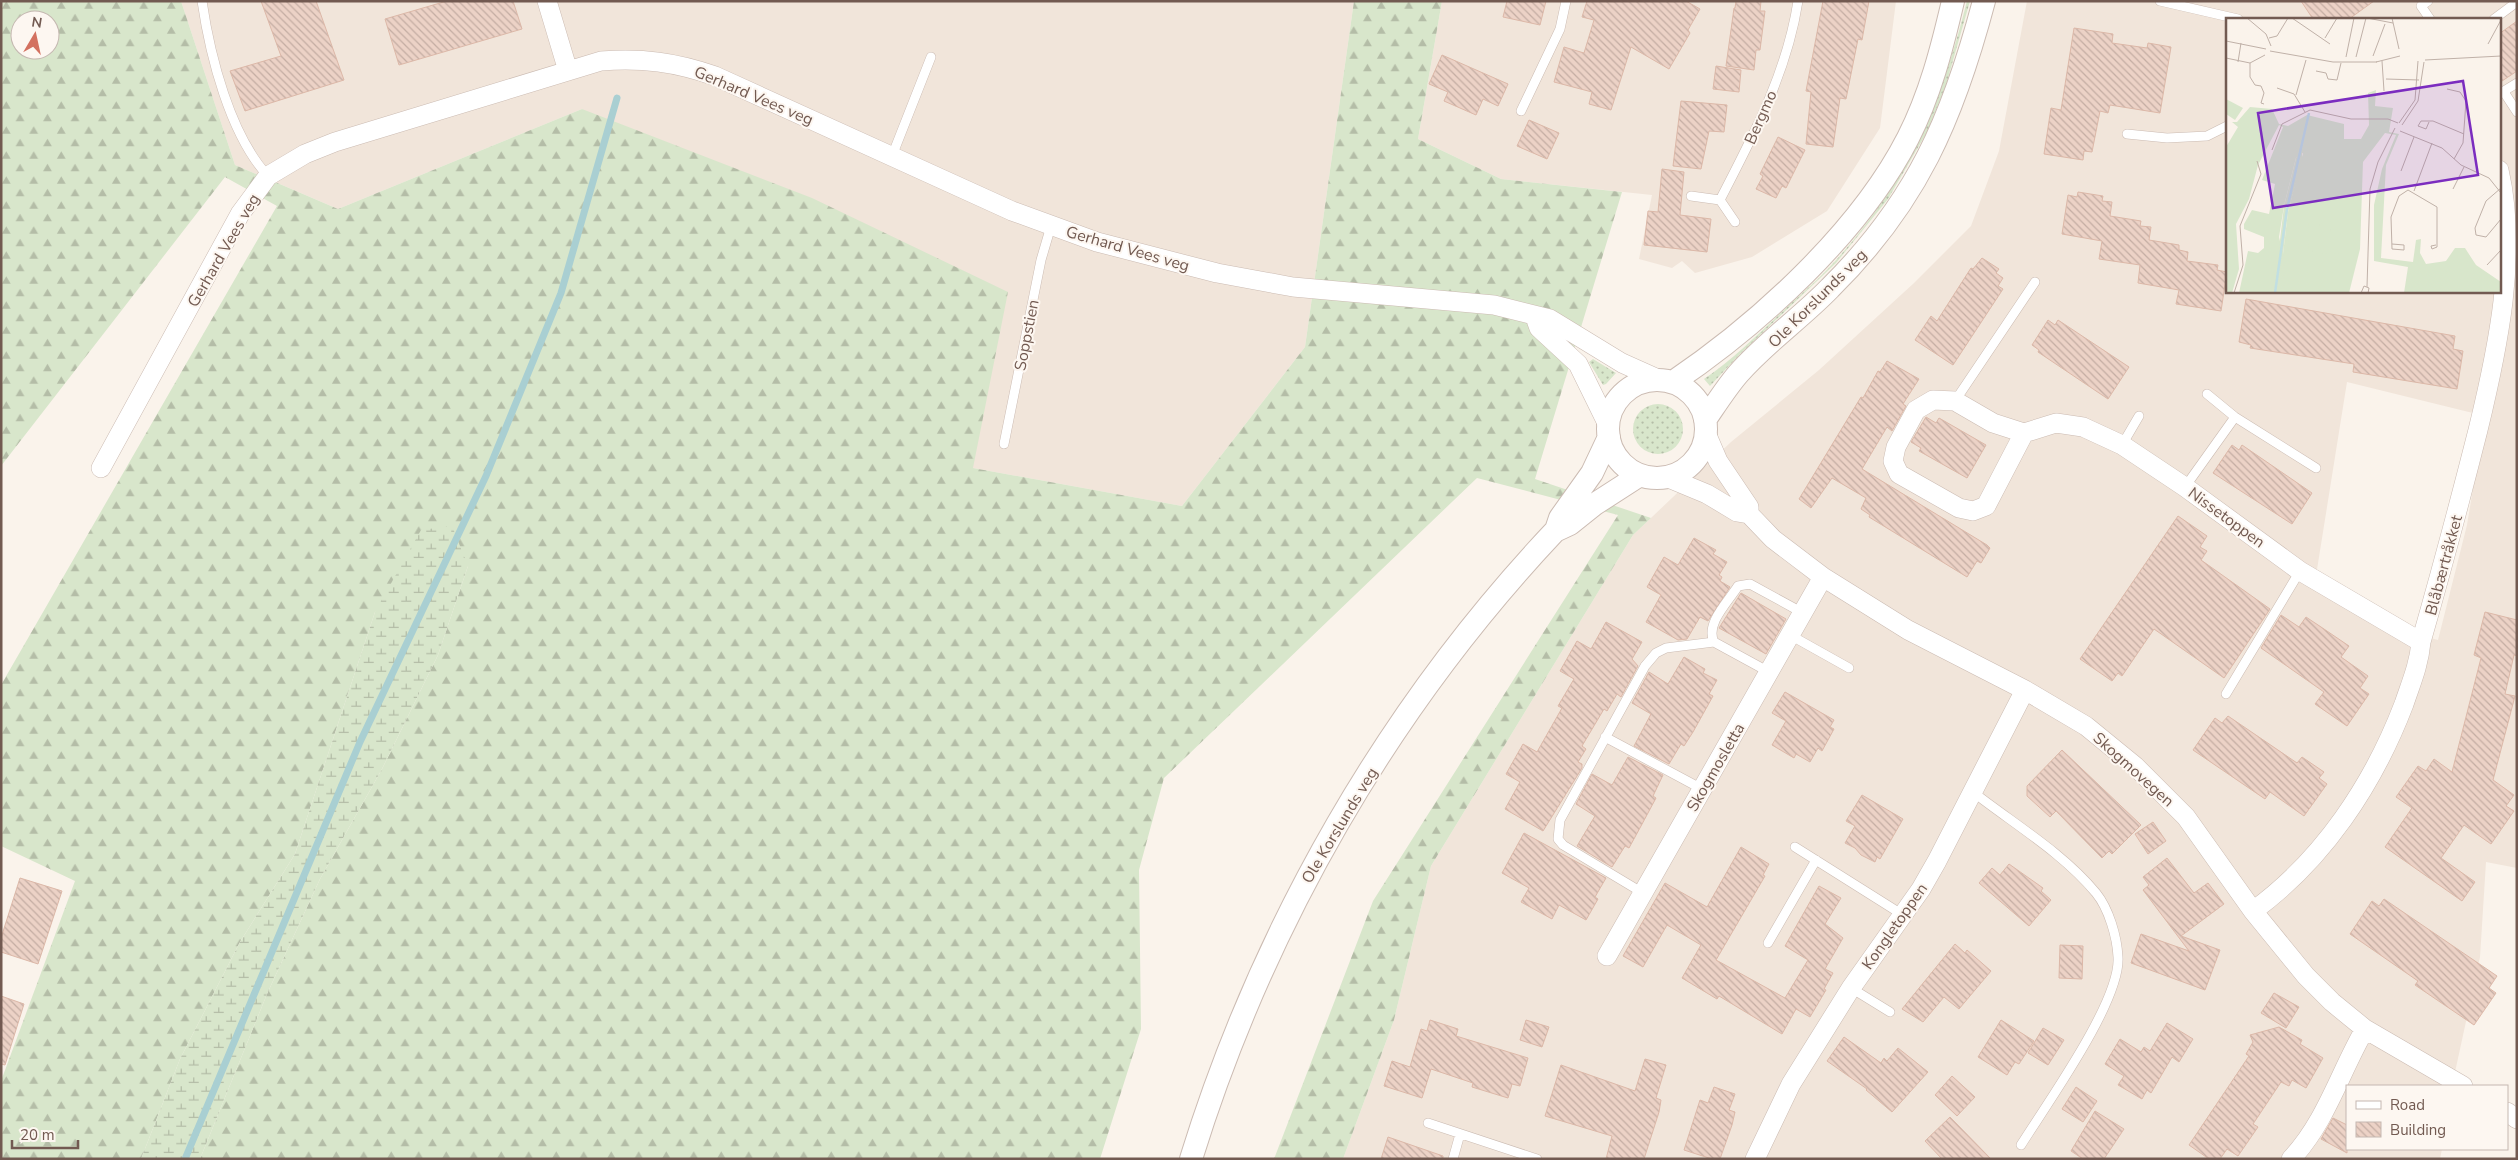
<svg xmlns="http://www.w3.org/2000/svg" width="2518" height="1160" viewBox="0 0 2518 1160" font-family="'Nunito Sans',sans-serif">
<defs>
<pattern id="grass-dots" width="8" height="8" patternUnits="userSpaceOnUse" patternTransform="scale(1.25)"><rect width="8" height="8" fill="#d8e6cb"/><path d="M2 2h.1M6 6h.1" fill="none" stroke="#b4bda7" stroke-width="1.8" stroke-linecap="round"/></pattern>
<pattern id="forest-firs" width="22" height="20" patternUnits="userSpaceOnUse" patternTransform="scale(1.25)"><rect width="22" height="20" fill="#d8e6cb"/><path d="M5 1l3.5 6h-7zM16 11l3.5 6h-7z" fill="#b4bda7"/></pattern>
<pattern id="wetland-marsh" width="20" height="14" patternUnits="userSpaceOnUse" patternTransform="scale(1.25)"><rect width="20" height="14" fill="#d8e6cb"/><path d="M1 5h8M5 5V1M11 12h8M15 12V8" fill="none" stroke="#b4bda7"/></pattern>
<pattern id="building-back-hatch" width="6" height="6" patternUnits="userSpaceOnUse" patternTransform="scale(1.25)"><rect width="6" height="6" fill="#ecd2c6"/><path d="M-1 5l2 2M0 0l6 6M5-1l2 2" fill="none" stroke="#c4ada3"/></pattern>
</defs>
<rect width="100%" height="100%" fill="#faf3eb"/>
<path fill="#f1e5da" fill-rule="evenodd" d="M181,1h1173l-49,346 -123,159 -209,-38 -391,-359 -244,100 -103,-44z
M1442,1h454l-16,127 -53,83 -75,46 -57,16 -13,-12 -10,7 -33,-9 13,-64 -151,-16 -83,-40z
M2027,1h490v867l-31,-6 -6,95 -28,129h-105v63h95l-2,10h-1097l51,-139 37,-154 202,-331 98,-93 88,-72 95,-87 57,-57 28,-75zM2227,19h272v272h-272zM2347,382l138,34 -18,109 -29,115 -55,-14 -68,-44z"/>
<path fill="url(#grass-dots)" d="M1967,1h3l-24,84 -19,47 -39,67 -52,64 -96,91 -30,32 -6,-7c29,-19 53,-44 78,-67 18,-17 38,-34 55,-53 71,-79 104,-155 130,-258z
M1593,359l23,14 -10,11 -3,1 -14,-23z
M1633 429a25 25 0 1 1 50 0a25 25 0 1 1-50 0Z"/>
<path fill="url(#forest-firs)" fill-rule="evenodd" d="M1,1h180l54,164 103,44 244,-100 230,89 196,94 -35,176 209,38 123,-159 49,-346h88l-24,138 83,40 121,13 -87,287 116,39 -18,17 -202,331 -37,154 -51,139h-69l99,-258 245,-386 -141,-37 -313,300 -25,92 2,159 -41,130h-900l67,-165 53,-115 62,-110 56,-114 30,-89 -93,46 -80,242 -55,88 -60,117 -39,100h-140v-78l74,-200 -74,-35v-161l276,-479 -52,-29 -224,289zM20,20h30v30h-30z"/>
<path fill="url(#wetland-marsh)" d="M452,526l16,40 -30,89 -56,114 -62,110 -53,115 -67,165h-59l39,-100 60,-117 55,-88 80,-242 46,-82z"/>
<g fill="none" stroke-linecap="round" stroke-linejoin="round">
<path stroke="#a9cfd2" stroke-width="7" d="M185,1159l175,-417 126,-266 75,-183 56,-195"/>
</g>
<path fill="url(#building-back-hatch)" stroke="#dcb8a8" d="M261,1h55l28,79 -99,31 -15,-40 51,-15z
M447,1h66l9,28 -123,36 -14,-46z
M1507,1h39l-6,24 -37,-8z
M1587,1h99l14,8 -12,21 2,3 -21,36 -38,-22 -20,63 -22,-6 3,-12 -38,-10 10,-35 20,6 10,-33 -12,-3z
M1736,1h25l-1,10h5l-5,39h-4l-2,20 -28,-4 8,-58h1z
M1823,1h46l-7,39 -4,-1 -12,60 -6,-1 -7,49 -27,-3 5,-52 -5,-1z
M2301,1h73l-25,18h-36z
M2517,21v50l-18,12v-49z
M2074,28l39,6 -1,9 35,5 1,-5 23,4 -11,66 -50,-8 -2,8 -8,-2 -8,41 -8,-1 -1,9 -39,-6 7,-46 10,2z
M1442,55l66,29 -10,22 -15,-7 -7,16 -32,-14 4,-9 -19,-8z
M1716,66l25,4 -2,22 -26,-3z
M1681,101l46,4 -3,27 -15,-1 -8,38 -28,-3z
M1529,120l30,13 -12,26 -30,-13z
M1778,137l27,13 -19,38 -4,-2 -6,12 -20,-9 7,-13 -3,-2z
M1662,169l22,3 -4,43 31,4 -4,33 -63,-7 4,-34 10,1z
M2078,192l25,4 -1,5 10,1 -2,14 31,5 -1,5 11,1 -2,13 30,5v5l9,2 -1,9 31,4 -1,5 10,2 -6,39 -45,-7 3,-14 -41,-7 2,-18 -41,-6 3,-18 -40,-7 6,-39 9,2z
M1982,258l17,11 -3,4 7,5 -5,8 5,3 -50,76 -38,-25 16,-24 6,5 34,-53 2,1z
M2246,299l209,37 -2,13 10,2 -6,38 -104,-17 1,-8 -104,-16 1,-3 -12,-3z
M2048,320l7,5 3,-5 71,47 -21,32 -70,-47 1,-2 -7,-5z
M1887,361l32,18 -16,25 3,2 -14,25 -5,-4 -25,42 125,76 3,3 -9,15 -4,-2 -10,16 -98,-60 1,-2 -9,-6 5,-11 -34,-20 -21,30 -12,-9 62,-102 2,1 15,-27 2,1z
M1926,417l10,6 3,-5 47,27 -19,33 -48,-27 2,-3 -10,-6z
M2232,445l7,5 3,-5 70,48 -20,31 -79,-51z
M2178,516l29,20 -7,11 7,4 -6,9 69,49 -46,69 -70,-49 -32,47 -4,-3 -6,8 -32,-22z
M1694,538l22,12 -3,4 14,8 -8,13 3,2 -2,4 10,6 -22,34 -8,-4 -13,22 -9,1 -32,-18 15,-27 -14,-8 17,-30 14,8z
M1741,593l45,26 -20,35 -47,-26z
M2485,612l32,8v36l-3,-1 -9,39 10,2 -22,84 21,15 -8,11 8,5 -23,33 -27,-19 -23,33 34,24 -13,19 -77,-54 27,-39 -16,-11 22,-31 8,5 8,-12 18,13 29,-114 -7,-3z
M2281,615l18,12 7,-10 15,10 28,19 -8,11 27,19 -8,12 9,6 -22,32 -32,-22 9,-12 -63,-44z
M1606,622l36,20 -10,17 6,7 -17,31 -4,-3 -10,17 -3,-2 -22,37 4,3 -8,13 4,2v4l-39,63 -38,-22 15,-27 -14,-8 17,-30 14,8 25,-44 -4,-2 16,-27 -14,-8 17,-30 14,8z
M1684,657l21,12 -2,4 14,7 -8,14 4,2 -20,36 -9,14 -3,-2 -12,20 -35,-18 17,-32 -19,-11 17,-31 19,12z
M1785,692l49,28 -4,7 4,2 -12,22 -4,-3 -8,14 -14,-8 -2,4 -22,-13 14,-24 -14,-8z
M2228,716l69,47 5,-6 22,15 -5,6 8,6 -23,32 -34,-24 -5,7 -72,-49 22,-32 7,5z
M2062,750l79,75 -29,29 -3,-3 -7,7 -46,-47 -6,6 -23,-21v-10z
M1628,757l35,18 -10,21 3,2 -15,28 -12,22 -4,-2 -13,21 -35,-21 18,-30 -19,-12 16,-30 20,11z
M1862,795l41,24 -23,40 -3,-2 -2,5 -14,-7 -6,-7 -10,-5 10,-17 -9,-5z
M2153,822l13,19 -18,13 -13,-20z
M1524,833l82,45 -11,19 3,2 -12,21 -27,-15 -7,14 -31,-17 8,-14 -27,-15z
M1741,847l28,17 -6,11 2,1 -49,84 69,38 23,-38 -23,-14 34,-60 22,12 -16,26 18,14 -18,31 8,4 -9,16 2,1 -16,27 -14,-8 -14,25 -63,-38 -2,3 -35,-21 19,-33 -34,-20 -24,42 -20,-11 42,-73 42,24z
M2167,858l27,35 14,-10 16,21 -43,32 39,14 -15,40 -74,-27 10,-29 48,17 -46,-61 6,-5 -6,-8z
M2009,864l34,24 -2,3 10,9 -22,26 -50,-43 13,-15 8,7z
M20,878l42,13 -24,73 -37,-12v-14z
M2384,899l113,77 -8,12 7,5 -22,32 -59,-40 3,-4 -68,-47 22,-33 7,5z
M1955,944l10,9 2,-3 24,21 -32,38 -15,-12 -21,25 -21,-13z
M2060,945l23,1 -1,33 -23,-1z
M2274,993l25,14 -13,21 -25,-15z
M1,996l23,8 -19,61 -4,-1z
M1430,1020l28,9 -2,7 72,22 -8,28 -8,-2 -4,14 -36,-11 1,-4 -42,-14 -9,29 -38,-12 8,-25 18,6 11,-38 6,2z
M1526,1020l23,7 -7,20 -22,-7z
M2001,1020l33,21 -15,23 -4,-2 -8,13 -29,-18z
M2167,1023l26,16 -14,23 -7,-5 -21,36 -4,-3 -5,9 -24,-14 6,-9 -19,-12 15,-25 21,13 3,-5 6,4z
M2279,1027l23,13 -2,4 23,14 -17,30 -14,-8 -3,6 -8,-4 -28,42 5,3 -20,29 -11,-7 -7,10h-11l-20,-14 60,-89 -3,-2 7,-12 -3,-7z
M2043,1028l21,12 -16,25 -20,-12z
M1844,1037l37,26 3,-5 3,3 11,-13 30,24 -36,40 -26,-22 1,-1 -40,-28z
M1645,1059l21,6 -10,33 5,2 -2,12 -15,47h-38l6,-23 -67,-20 16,-51 74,26z
M1952,1076l23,21 -18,19 -22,-21z
M1714,1087l21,7 -6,16 6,2 -3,13 -12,34h-8l-28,-9 16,-50 8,3z
M2076,1087l21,14 -14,21 -21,-13z
M2095,1111l29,18 -20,30h-21l-12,-8z
M1950,1117l41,42h-49l-17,-18z
M2333,1118l14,7v28l-26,-14z
M1388,1137l55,19v3h-62z"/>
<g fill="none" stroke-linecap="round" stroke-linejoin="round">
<defs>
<path id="service" d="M202,1c8,55 28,134 66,175
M2160,1l78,18
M2428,1l-7,5 9,13
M2494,19l23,-17
M2504,92l13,20
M2499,94l18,-11
M1521,111l39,-82 6,-28
M2127,134l40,4 40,-2 20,-10
M892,156l39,-99
M1691,196l29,4c33,-64 67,-127 78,-199
M1720,200l15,22
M2207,394l28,23 81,51
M1955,401l80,-119
M1004,444l37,-184 10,-34
M2122,445l17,-29
M2185,487l50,-70
M1790,635l59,33
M1769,672l-55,-30c-9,-18 14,-40 24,-56l12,-2 53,29
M2226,694l74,-123
M1605,737l97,52
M1973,792c41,32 90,61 123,101 13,16 21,44 22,64 3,44 -72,148 -97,188
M1795,847l108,68
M1643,893l-80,-48 -5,-6 2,-19 85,-154 11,-13 10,-5 48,-6
M1768,943l48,-83
M1851,988l39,24
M1428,1123l109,36
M1453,1159l7,-25"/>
<path id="minor" d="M547,1l21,70
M1535,317l4,11 39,36 30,61
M1706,433l12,28 31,46v7
M2024,433l-38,73 -13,5 -14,-3 -60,-34 -6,-13 3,-14 20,-37 17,-10 22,1 38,22 31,10 32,-10 27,4 39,18 63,42 115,84 121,71
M101,468l139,-254 28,-38 37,-22 30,-12 266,-81c42,-3 74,1 114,15l297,135 85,31 120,31 76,14 201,18 56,14 72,44 38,17
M1666,477l41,17 30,18 12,2 24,25 50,38 85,53 117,60 61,36 49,40 51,51 67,94 53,65 26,26 33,27 98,57
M2253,911c70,-51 120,-126 151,-207 7,-21 15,-39 17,-62 20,-70 39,-141 57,-212 20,-82 40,-177 21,-260
M1607,956l216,-379
M2507,1112l10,7
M1755,1159l36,-75 60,-96 70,-99 16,-28 88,-171
M2291,1159c35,-37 49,-87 74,-130"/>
<path id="tertiary" d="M1608 429a49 49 0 1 1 98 0a49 49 0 1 1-98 0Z
M1673,382c86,-58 187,-150 235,-244 22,-43 34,-90 45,-137
M1705,420c11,-16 21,-32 33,-46 28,-32 63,-56 92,-86 87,-86 123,-170 154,-287
M1556,530l4,-12 32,-45 17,-36
M1191,1159c72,-233 197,-451 364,-628l15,-7 25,-20 45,-29"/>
</defs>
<use href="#service" stroke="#cbbbb2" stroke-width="10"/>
<use href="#minor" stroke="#cbbbb2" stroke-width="20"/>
<use href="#tertiary" stroke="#cbbbb2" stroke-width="24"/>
<use href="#service" stroke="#fff" stroke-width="9"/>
<use href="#minor" stroke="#fff" stroke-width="19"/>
<use href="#tertiary" stroke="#fff" stroke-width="22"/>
</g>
<g text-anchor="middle" stroke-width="4" stroke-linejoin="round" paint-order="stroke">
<g font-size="16" fill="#725a51" stroke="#fdf7f1">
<text transform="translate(754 95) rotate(23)" y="6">Gerhard Vees veg</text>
<text transform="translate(1760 117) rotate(-66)" y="6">Bergmo</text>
<text transform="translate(1128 248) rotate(16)" y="6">Gerhard Vees veg</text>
<text transform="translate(223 250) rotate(-60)" y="6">Gerhard Vees veg</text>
<text transform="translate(1817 298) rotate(-45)" y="6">Ole Korslunds veg</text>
<text transform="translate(1026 335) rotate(-79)" y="6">Soppstien</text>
<text transform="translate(2227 517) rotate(36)" y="6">Nissetoppen</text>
<text transform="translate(2443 565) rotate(-75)" y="6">Blåbærtråkket</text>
<text transform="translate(1715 767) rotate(-60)" y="6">Skogmosletta</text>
<text transform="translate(2134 769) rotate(42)" y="6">Skogmovegen</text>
<text transform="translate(1339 825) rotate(-59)" y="6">Ole Korslunds veg</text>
<text transform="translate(1894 926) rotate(-55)" y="6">Kongletoppen</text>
</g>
</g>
<g transform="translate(2226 18)">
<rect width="275" height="275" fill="#faf3eb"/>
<path d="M150,72l-1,16 18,2 -4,24 10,2 -13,31 -5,93 32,4 3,-22 5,-1 -1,14 6,11 20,-3 9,-13h10l11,17 25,17v11h-97l4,-26 -34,-6v-56l8,-36 14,-34 -11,-2 -22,29 -3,87 -11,44h-110l9,-42 10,2 6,-5v-11l-20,-8v-5l8,-14 17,4 6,-30 -13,-4 21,-53 -4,-2 -21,40 -9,34 -13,25 3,45 -7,24h-6v-146l12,-20 -6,-5h5l13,-15 22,2 7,15 9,2 19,-11 37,9v15h17l8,-14 -1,-32zM77,135l-15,59 -5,42 -4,-17 5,-31 12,-48z" fill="#d8e6cb" fill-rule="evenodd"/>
<path d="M76,132v11l-14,51 -5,42 -5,3 6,-51 12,-48zM87,204l22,10 7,21 -23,1 -11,-5 1,-26z" fill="#d8e6cb"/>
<path d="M0,81l17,9 -8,12 -9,-6z" fill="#d8e6cb"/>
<path fill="none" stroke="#c1dfe2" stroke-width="2.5" d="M49,275l12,-84 22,-96"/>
<path fill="none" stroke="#c0b1a8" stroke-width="1" d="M21,0l19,16 5,12M66,0l38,26M141,0l26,5M166,0l7,31M43,20l8,-2 11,-18M99,20l12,-20M0,23l40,8M262,26l13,-24M44,33l63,11h44M147,38l12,-32M120,39l8,-39M130,39l10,-39M0,40l24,5 15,-8M199,42l76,-4M156,43l2,30M12,44l3,-19M150,44l24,-6M24,45v14l5,8 6,1 3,7 -3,10 3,1M90,53l10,2 2,6 9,1 4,-17M160,61l33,1M51,70l17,6 11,18M221,71l13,3 6,9 -3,42 -9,16M70,77l10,-35M203,104l-3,7 -8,-3 3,-5h12l31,13M173,105l16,-23 3,-39M176,107l16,-24 6,-39M174,113l42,17 19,17 28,13 12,15M46,132l10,-26 28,-14 41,9h37l10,4M175,153l13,-34M275,170l-15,13 -11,27 1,7 10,2 15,-18M227,171l11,-22M188,173l18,-48M166,226l12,1v5l-12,-1 -1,-32 8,-21 9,-6 29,17v40l-5,2 -1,-3 5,-1M261,247l14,-15M141,269l3,-98 8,-27 17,-34M8,275l9,-28 -3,-39 21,-52 -4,-13M135,275l3,-7 5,2 -1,5M204,275h20"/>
<path fill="#7b2cbf" fill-opacity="0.15" stroke="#7b2cbf" stroke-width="2.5" d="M237,63l15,94 -205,33 -15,-95z"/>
<rect width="275" height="275" fill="none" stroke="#725a51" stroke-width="2.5"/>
</g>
<rect width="2518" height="1160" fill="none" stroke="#725a51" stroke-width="5"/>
<rect x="2346" y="1085" width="162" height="65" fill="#fdf7f1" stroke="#c5b8b1"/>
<rect x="2356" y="1101" width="25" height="8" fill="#ffffff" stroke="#c5b8b1"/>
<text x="2390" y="1110" font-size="15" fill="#725a51">Road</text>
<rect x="2356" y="1122" width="25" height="15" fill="url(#building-back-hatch)" stroke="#c5b8b1"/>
<text x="2390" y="1135" font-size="15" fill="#725a51">Building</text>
<g transform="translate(35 35) rotate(9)"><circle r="24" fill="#fdf7f1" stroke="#c5b8b1"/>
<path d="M0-4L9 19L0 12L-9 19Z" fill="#d37160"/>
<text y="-8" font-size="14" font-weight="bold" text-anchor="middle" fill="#725a51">N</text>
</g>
<path d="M12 1140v8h66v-8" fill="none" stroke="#725a51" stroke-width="2.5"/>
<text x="20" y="1140" font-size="15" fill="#725a51" stroke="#fdf7f1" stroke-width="4" paint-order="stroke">20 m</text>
</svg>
